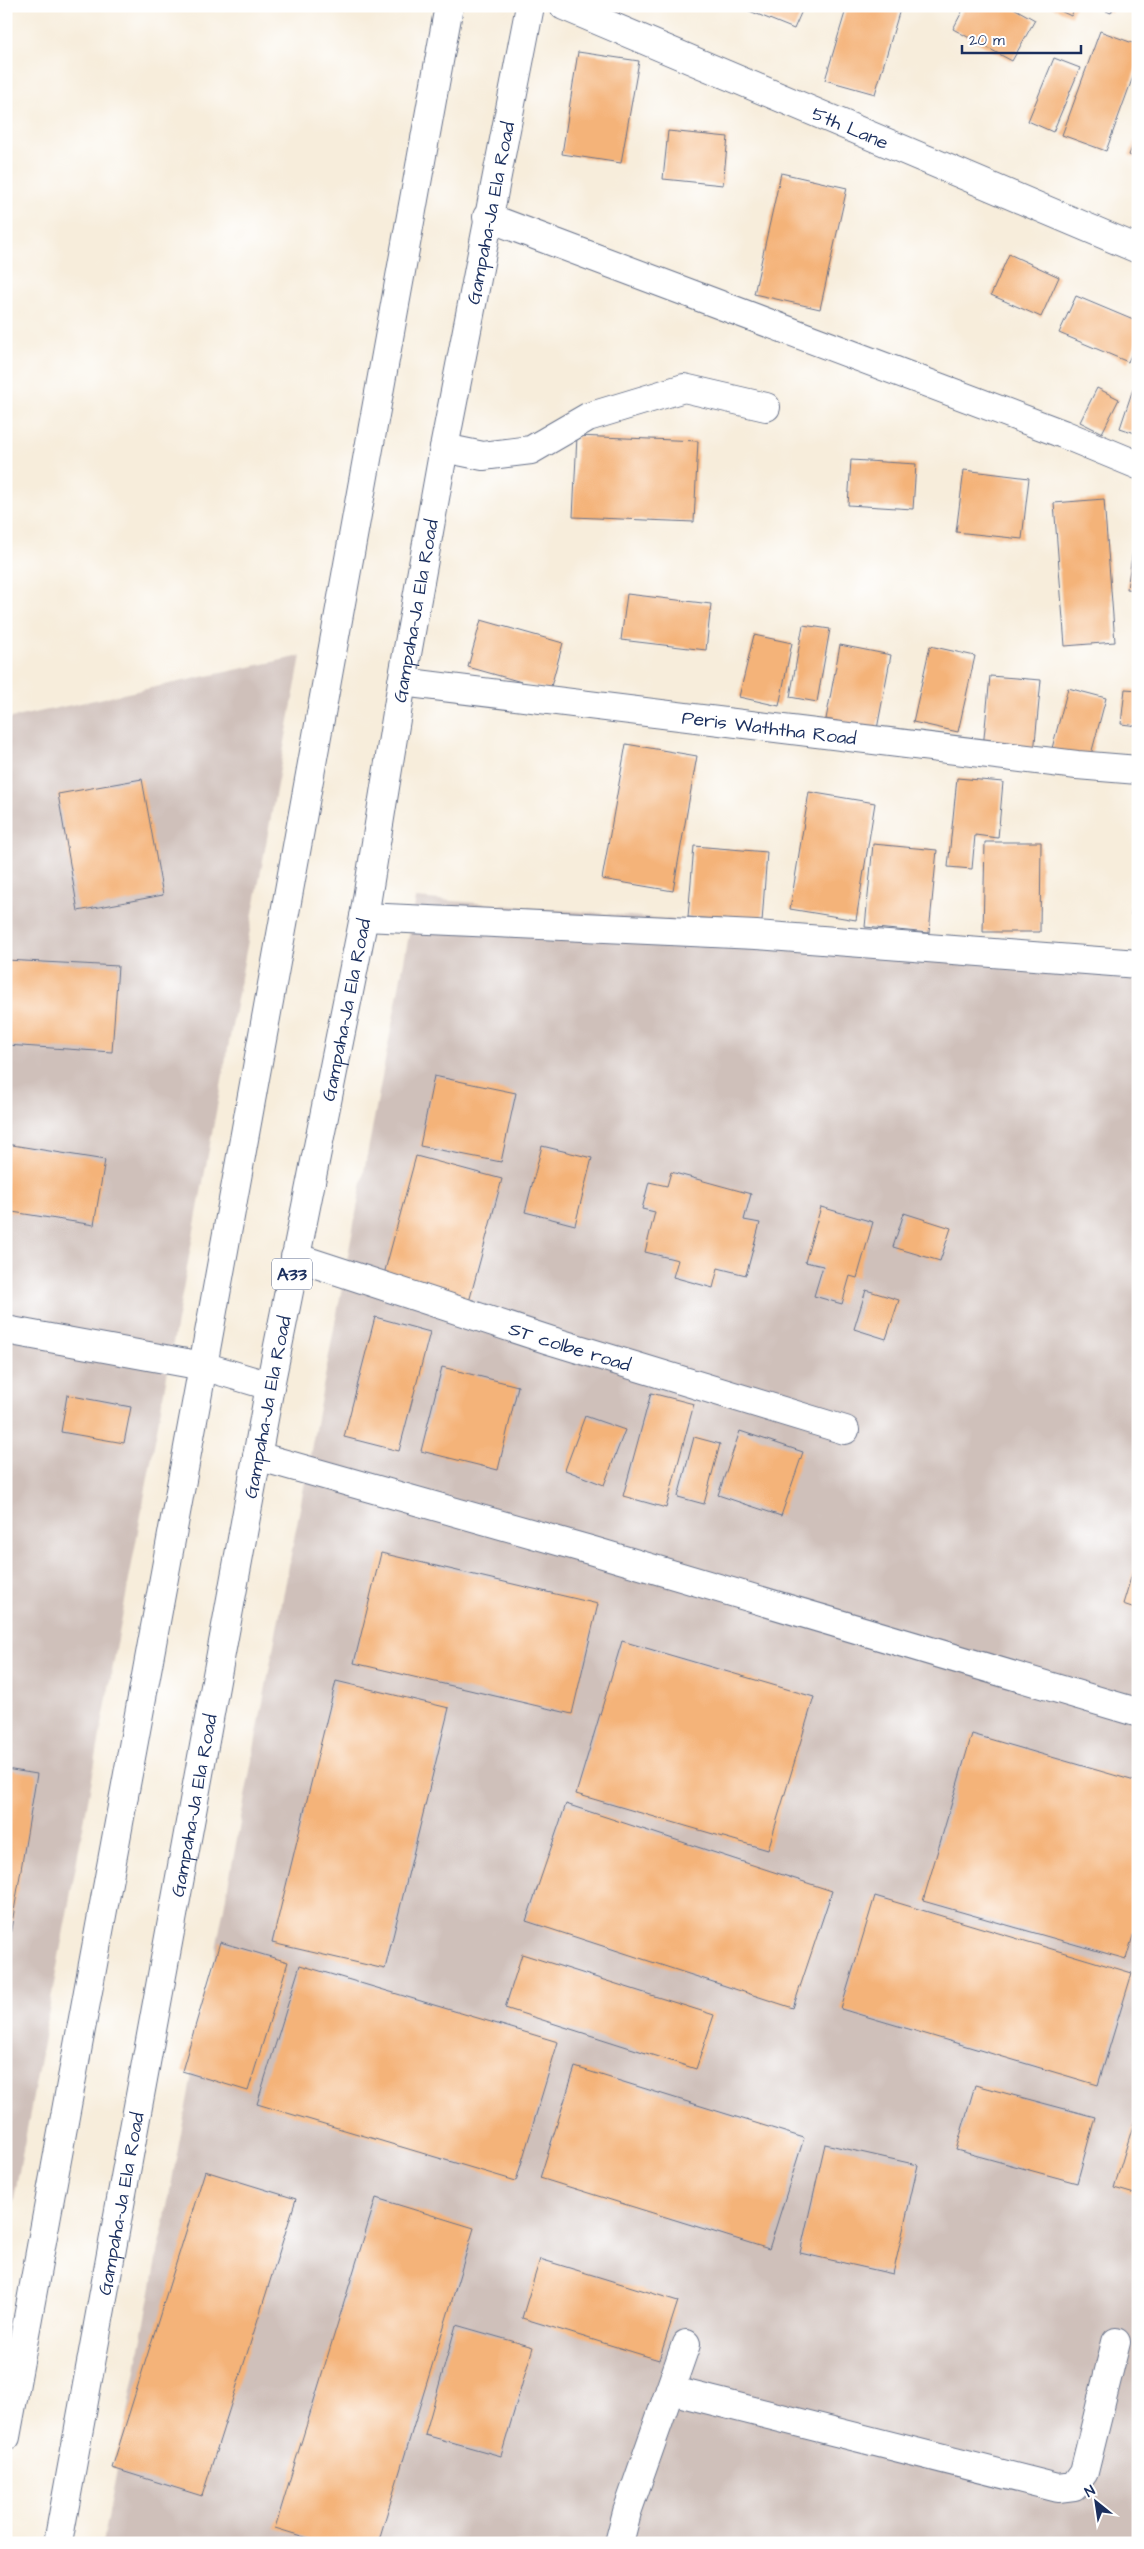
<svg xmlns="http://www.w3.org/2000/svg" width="1144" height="2549" viewBox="0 0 1144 2549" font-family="'Architects Daughter',sans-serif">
<rect width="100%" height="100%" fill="#fff"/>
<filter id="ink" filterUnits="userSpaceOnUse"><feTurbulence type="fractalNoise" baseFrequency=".02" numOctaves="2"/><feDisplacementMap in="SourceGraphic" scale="10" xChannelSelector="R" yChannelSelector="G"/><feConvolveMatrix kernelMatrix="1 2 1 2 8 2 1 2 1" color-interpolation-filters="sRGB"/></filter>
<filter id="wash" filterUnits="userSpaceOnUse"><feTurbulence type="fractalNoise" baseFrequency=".0096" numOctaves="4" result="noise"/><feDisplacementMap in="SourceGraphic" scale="20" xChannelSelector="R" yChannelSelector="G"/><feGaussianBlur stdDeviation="1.12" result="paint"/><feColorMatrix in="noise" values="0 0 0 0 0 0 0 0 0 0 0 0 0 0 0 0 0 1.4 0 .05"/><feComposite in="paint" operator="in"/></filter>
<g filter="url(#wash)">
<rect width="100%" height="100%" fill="#f7eddb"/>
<path fill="#cfc0ba" d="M301,656l-128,687 -167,899v-1523z
M416,898l722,61v1584h-1035z"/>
<g id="blocks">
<path fill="#f4b379" d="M589,6h33l-3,9z
M749,6h55l-10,23 -47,-19z
M847,6h54l-26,88 -50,-14z
M965,6h45l25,14 -23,41 -59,-32z
M1050,6h26l-5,10z
M1094,6h20l-3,7z
M1100,31l38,14v18l-32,88 -44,-16z
M578,52l61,9 -18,102 -59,-9z
M1054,58l26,10 -27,64 -25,-11z
M668,131l60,6 -5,48 -60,-6z
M1138,133v26l-9,-4z
M781,173l66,15 -27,121 -66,-15z
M1009,254l50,23 -18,40 -50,-22z
M1076,296l62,26v17l-10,23 -69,-29z
M1137,377h1v57l-18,-6z
M1097,388l22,11 -17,34 -22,-11z
M577,436l121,5 -4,81 -121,-5z
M851,460l65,4 -3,45 -65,-4z
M964,470l65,8 -7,61 -66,-7z
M1104,499l11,143 -50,4 -11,-143z
M1136,530l2,1v59l-11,-1z
M627,594l84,10 -5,46 -85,-10z
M481,620l82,23 -13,47 -82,-23z
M803,625l27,4 -13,73 -27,-5z
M754,635l38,8 -13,63 -40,-9z
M840,645l51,10 -14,74 -51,-10z
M930,646l45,10 -17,76 -45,-10z
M990,676l51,4 -7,73 -51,-5z
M1068,688l38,10 -17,64 -38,-10z
M1125,689l13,1v36l-17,-2z
M626,744l71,12 -24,135 -71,-12z
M957,778l46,4 -5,56 -23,-3 -3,34 -24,-2z
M142,779l21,116 -85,16 -20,-117z
M809,792l66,11 -19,117 -66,-11z
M985,842h56l-1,90h-57z
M873,844l64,6 -8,83 -64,-6z
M694,846l73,6 -5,70 -74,-5z
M1136,858h2v58l-7,-1z
M6,960l112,6 -6,86 -106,-7z
M434,1076l82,17 -15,69 -81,-16z
M6,1144l99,16 -11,65 -88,-14z
M542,1146l50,12 -17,67 -50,-13z
M416,1156l86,23 -33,123 -86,-24z
M671,1172l80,22 -7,26 16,3 -14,52 -28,-7 -5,20 -40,-11 5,-17 -33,-8 10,-40 -13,-3 7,-27 18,4z
M821,1207l52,15 -16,56 -7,-2 -8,28 -28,-8 9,-30 -18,-4z
M904,1213l47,15 -11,33 -47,-14z
M866,1290l33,10 -13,39 -32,-10z
M375,1317l55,15 -31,119 -55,-14z
M442,1367l76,19 -20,84 -77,-19z
M651,1393l43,11 -28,104 -43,-12z
M67,1395l64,12 -7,36 -63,-11z
M585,1416l40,14 -21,55 -39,-15z
M740,1431l63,21 -22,64 -63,-21z
M694,1437l26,7 -16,60 -26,-7z
M381,1553l217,51 -26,110 -218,-51z
M1137,1558h1v51l-15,-5z
M622,1641l192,56 -46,153 -192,-56z
M336,1681l113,27 -64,261 -113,-26z
M972,1734l166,48v137l-12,40 -203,-58z
M6,1769l31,5 -30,179h-1z
M566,1804l266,87 -39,117 -267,-87z
M875,1896l257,77 -34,112 -257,-76z
M220,1942l68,20 -40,129 -66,-20z
M522,1954l192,61 -18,54 -191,-61z
M300,1965l258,77 -42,139 -259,-77z
M575,2067l229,71 -35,111 -229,-71z
M975,2085l120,32 -18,66 -121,-33z
M1138,2109v86l-24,-7z
M825,2144l93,21 -25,109 -93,-21z
M205,2171l91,28 -94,297 -90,-28z
M376,2198l98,30 -96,315h-54l-49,-15z
M540,2259l138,42 -19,59 -137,-42z
M456,2325l77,22 -32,109 -76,-21z
M638,2538l15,4v1h-16z"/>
</g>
</g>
<g filter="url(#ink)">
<use href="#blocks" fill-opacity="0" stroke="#68728a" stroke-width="1"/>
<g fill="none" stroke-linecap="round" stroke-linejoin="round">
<defs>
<g id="minor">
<path id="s1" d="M564,6l574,243"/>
<path d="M487,217l576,217 75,31"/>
<path d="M444,448l39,8 48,-6 57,-33 96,-29 82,19"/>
<path id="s2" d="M402,682l675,83 61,5"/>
<path d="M364,917l392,18 382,29"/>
<path id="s3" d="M295,1257l254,83 296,90"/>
<path d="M6,1330l197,36 67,20"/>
<path d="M257,1456l333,94 546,162"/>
<path d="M670,2390l388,98 16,-2 10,-14 32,-130"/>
<path d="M619,2543l8,-31 59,-168"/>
</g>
<g id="highway">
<path d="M6,2437l197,-1071 246,-1360"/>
<path id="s4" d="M58,2543l212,-1157 94,-469 38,-235 42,-234 86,-442"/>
</g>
</defs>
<use href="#minor" stroke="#68728a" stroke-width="30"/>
<use href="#highway" stroke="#68728a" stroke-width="30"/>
<use href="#minor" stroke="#fff" stroke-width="28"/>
<use href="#highway" stroke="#fff" stroke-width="28"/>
</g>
</g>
<g text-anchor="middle" stroke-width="4" stroke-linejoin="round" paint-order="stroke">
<rect fill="#fff" stroke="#5f6d8e" stroke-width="1" x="272" y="1258.5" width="40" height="31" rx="4"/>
<g font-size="18" font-weight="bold" fill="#1b2f5e">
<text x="292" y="1280">A33</text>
</g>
<g font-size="19" fill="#1b2f5e" stroke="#fff">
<text dy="7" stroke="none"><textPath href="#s1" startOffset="311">5th Lane</textPath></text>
<text dy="7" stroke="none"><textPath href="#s4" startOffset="2370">Gampaha-Ja Ela Road</textPath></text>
<text dy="7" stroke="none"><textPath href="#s4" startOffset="1965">Gampaha-Ja Ela Road</textPath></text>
<text dy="7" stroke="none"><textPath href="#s2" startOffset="370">Peris Waththa Road</textPath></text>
<text dy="7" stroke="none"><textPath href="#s4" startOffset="1560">Gampaha-Ja Ela Road</textPath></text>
<text dy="7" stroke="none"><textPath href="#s3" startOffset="289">ST colbe road</textPath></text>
<text dy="7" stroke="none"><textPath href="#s4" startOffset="1155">Gampaha-Ja Ela Road</textPath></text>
<text dy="7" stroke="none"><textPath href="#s4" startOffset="750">Gampaha-Ja Ela Road</textPath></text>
<text dy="7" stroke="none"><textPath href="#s4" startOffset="345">Gampaha-Ja Ela Road</textPath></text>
</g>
</g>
<rect width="1144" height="2549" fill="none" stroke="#fff" stroke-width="25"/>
<g transform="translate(1096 2502) rotate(330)" stroke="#ffffff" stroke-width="4" paint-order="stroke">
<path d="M0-4L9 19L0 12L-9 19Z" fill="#1b2f5e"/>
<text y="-8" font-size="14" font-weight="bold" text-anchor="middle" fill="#1b2f5e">N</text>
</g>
<path d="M962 45v8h119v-8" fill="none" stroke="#1b2f5e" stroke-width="2.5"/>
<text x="969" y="45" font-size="15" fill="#1b2f5e" stroke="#ffffff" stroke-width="4" paint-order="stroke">20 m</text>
</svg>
